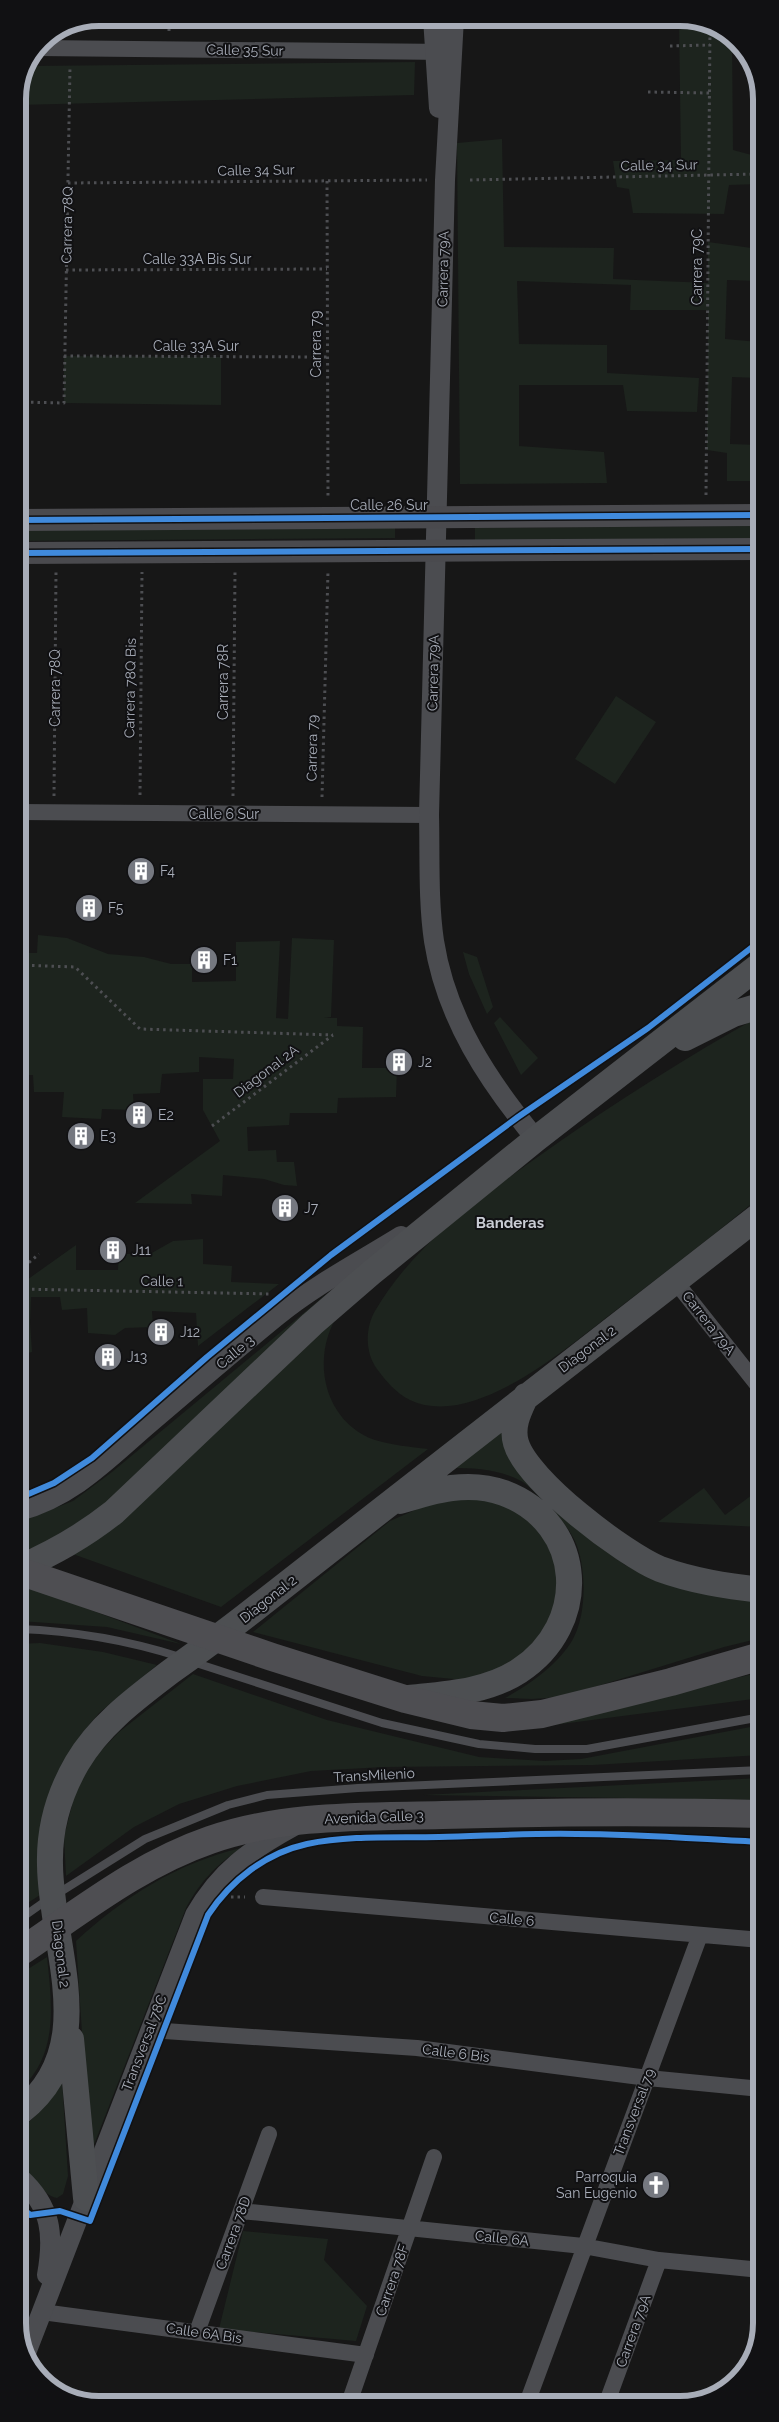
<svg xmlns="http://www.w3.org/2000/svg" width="779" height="2422" viewBox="0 0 779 2422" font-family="Raleway,sans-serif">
<rect width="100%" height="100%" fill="#171717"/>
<path fill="#1d241e" d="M679,18h7l46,19 1,113 26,7v27l-30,1 -5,29 -91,-1 -4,-24 -12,-2 -4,-26 68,-1z
M415,62l-1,33 -396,10v-11l12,-28z
M502,139l2,108 110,1 -1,31 95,4v-41l51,7v32l-32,-1 -2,59 34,3v36l-27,-1 -2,67 29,1v36h-32v-28l-20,-3 1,-140h-78l1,-25 -114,-4 2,63 88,1v28l92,5 -2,34 -70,-1 -4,-26h-104v61l85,6 3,31 -147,1 -3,-341z
M64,356l157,1v48l-157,-2z
M395,526v12l-377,3v-12z
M759,526v13l-284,2v-13z
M616,696l40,26 -41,62 -40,-25z
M38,935l29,3 41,16 36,3 27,7h21v18l44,-1v-39l44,-1 -4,77 12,1 4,-81 42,2 -3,77 -7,1h13v8l26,1 -1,41h35l-1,29 -58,1 -1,15h-47l-1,12 -42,2 1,24 28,-1 1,12h17l3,24 -13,-1 -20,-6 -41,-4 -1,21 -31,-2 1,10 -57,-1 85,-62 -17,-31v-31h30l1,-20 -35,-2v15l-37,2 -2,19 -27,1 1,16 -32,-1 -1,10 -39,-2 2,-25h-30l-1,-17h-14v-122h18z
M463,952l14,5 16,50 -6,7 -18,-40z
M760,1016v181c-46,38 -93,74 -140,110 -48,36 -145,124 -210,93 -14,-7 -24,-19 -33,-31 -12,-16 -12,-41 -2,-58 41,-70 109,-116 174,-162 68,-48 138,-92 211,-133z
M500,1017l38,41 -17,17 -27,-52z
M203,1239v25l29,2 -1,16 48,2 -81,62 -2,-33 -44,-2 1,16 -28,1 -10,7 -27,-2 -1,-25 -25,2 -2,-13h-29l-1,26 2,29 -13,3v-75l5,2 52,-37v25h42l1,-16h31l23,-13z
M329,1292l-219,211 -71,43 -20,6v-30l54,-21 39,-29z
M338,1311c-3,8 -7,16 -10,25 -13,41 4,89 47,104 17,5 35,7 53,9l-207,158 -151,-54z
M501,1428l84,106 40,31 35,17 101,20v36l-37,9 -162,50 -30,2 -27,-1c24,-13 54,-34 68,-59 14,-25 14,-74 1,-100 -9,-17 -22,-31 -36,-43 -5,-5 -11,-12 -17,-15 -23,-12 -46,-13 -70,-13z
M704,1488l21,27 35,-26 1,38 -103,-5z
M447,1496l47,1 34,21 15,19 11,22 4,27 -2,25 -30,45 -51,25 -53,-5 -169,-44 137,-111z
M19,1583l162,61 -74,-17 -88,-6z
M40,1643l63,9 54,13 -58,48 -19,23 -40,159 -20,13 -1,-264z
M761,1672v26l-223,29z
M193,1674l134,46 152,37 66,4 36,-2 180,-34v30l-168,10 -209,2 -73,4 -74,15 -58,18 -45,23 -68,49 -2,-39 10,-40 17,-36 28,-29z
M761,1778v22l-338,-5z
M241,1848c-25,17 -41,34 -55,60l-96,247 -14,-214c48,-44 101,-78 165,-93z
M47,1957c5,47 12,97 -27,133v-116z
M62,2080l6,96 -5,18 -6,4c-17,-3 -22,-24 -37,-32v-35l13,-13z
M243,2231l85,8 -4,21 43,46 -11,35 -137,-12z"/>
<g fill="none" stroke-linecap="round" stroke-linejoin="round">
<path stroke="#4d4e52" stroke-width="3" stroke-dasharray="2.5 4" stroke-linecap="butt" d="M169,31v-13
M670,46l40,-1
M648,92l62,1
M470,180l289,-6
M327,181l1,317
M68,183l359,-3
M66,270l261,-1
M64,356l264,1
M18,402l46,1 6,-337
M706,495l4,-467
M140,795l2,-223
M54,796l2,-224
M233,796l2,-224
M322,797l6,-226
M19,965l56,2 65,62 193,6
M212,1126l121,-91
M19,1271l20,-17
M19,1289l253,5
M231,1897h14"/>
<path stroke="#4b4c50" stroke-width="8" d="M19,1629c56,2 108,11 161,28
M193,1662l189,61 97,21 56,5h52l174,-32
M57,1894l88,-55 83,-34 39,-10 91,-7 403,-18
M20,1919l27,-19"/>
<path stroke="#4b4c50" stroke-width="16" d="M38,48l410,4
M18,812l411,3
M675,1281l85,107
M263,1897l498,43
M150,2030l267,18 231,30 113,11
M241,2211l342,35 76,14 102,10
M42,2312l324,43
M197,2332l72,-198
M607,2402l52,-142
M349,2403l85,-246
M527,2403l173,-468"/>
<path stroke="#4b4c50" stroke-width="20" d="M433,18l6,90
M454,18l-9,162 -16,635c1,42 -1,85 5,126 12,77 54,140 102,198
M19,1511c54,-14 90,-53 131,-88 42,-36 84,-72 127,-107 38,-31 82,-54 124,-80
M20,2178c32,29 34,57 27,97
M26,2353l169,-438c25,-44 55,-65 99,-89"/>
<path stroke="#4a4a4e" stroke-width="22" d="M18,520l741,-5
M18,553l741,-4"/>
<path stroke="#4d4f52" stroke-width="26" d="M685,1038l48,-24 27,-8
M526,1396c-7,15 -15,30 -10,47 11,38 108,111 144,126 33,12 66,17 101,21
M400,1501c34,-11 69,-21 104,-8 82,31 86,132 15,178 -32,21 -73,23 -110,27
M19,1568c35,-15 66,-33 95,-56l198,-188 59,-51 165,-134 224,-174
M71,2039l15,159
M20,2112c82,-64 31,-162 30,-247 -1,-36 9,-71 27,-102 22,-38 59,-65 93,-91 31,-22 61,-44 91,-68 166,-130 332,-259 499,-389"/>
<path stroke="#4e4e52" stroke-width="28" d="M19,1571l253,86 133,42 66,16 32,3 39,-4 129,-32 90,-26
M20,1952c61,-41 120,-88 190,-112 75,-26 154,-23 232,-25 106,-3 212,-4 319,-1"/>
<defs>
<path id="cycleway" d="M18,520l741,-5
M18,553l741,-4
M19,1498l35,-15 38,-25 115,-101 124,-102 187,-138 130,-89 112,-87
M20,2206l10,9 30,-4 30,10 118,-306c23,-35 58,-62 99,-71 43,-9 89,-6 132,-7 46,-1 91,-4 137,-3 61,0 123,5 185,8"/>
</defs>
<use href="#cycleway" stroke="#111113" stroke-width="9"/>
<use href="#cycleway" stroke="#408adc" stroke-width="6"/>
</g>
<defs>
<symbol id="building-disc" viewBox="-11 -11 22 22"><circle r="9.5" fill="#757880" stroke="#111113"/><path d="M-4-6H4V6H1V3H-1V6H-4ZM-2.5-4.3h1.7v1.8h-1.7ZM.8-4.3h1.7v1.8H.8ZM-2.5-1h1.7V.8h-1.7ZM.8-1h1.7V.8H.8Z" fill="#fff"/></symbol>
<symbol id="church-disc" viewBox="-11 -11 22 22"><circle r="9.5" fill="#757880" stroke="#111113"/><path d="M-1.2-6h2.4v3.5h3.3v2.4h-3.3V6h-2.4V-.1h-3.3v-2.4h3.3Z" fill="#fff"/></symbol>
</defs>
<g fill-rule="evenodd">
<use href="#building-disc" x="125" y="855" width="32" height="32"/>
<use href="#building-disc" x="73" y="892" width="32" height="32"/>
<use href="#building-disc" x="188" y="944" width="32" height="32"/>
<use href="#building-disc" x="383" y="1046" width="32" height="32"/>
<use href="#building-disc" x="123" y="1099" width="32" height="32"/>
<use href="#building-disc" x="65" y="1120" width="32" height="32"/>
<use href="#building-disc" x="269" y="1192" width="32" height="32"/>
<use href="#building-disc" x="97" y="1234" width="32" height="32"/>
<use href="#building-disc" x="145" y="1316" width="32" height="32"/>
<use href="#building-disc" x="92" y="1341" width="32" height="32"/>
<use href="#church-disc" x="640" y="2169" width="32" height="32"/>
</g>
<g text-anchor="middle" stroke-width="4" stroke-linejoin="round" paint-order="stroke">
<g font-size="14" fill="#a8adb8" stroke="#111113">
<text transform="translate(245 50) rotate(1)" y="5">Calle 35 Sur</text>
<text transform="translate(659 165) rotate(-1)" y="5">Calle 34 Sur</text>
<text transform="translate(256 170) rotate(-1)" y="5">Calle 34 Sur</text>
<text transform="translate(67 225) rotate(-89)" y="5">Carrera 78Q</text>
<text x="197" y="264">Calle 33A Bis Sur</text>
<text transform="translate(697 267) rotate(-90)" y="5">Carrera 79C</text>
<text transform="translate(443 269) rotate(-89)" y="5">Carrera 79A</text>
<text transform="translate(316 344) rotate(-90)" y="5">Carrera 79</text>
<text x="196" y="351">Calle 33A Sur</text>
<text x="389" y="510">Calle 26 Sur</text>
<text transform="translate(433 673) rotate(-89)" y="5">Carrera 79A</text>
<text transform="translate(223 682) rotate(-90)" y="5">Carrera 78R</text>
<text transform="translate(55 688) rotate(-90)" y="5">Carrera 78Q</text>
<text transform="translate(130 688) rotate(-89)" y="5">Carrera 78Q Bis</text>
<text transform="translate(312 748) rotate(-89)" y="5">Carrera 79</text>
<text x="224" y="819">Calle 6 Sur</text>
<text transform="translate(266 1071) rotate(-37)" y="5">Diagonal 2A</text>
<text transform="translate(162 1281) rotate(1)" y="5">Calle 1</text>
<text transform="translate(709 1323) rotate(52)" y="5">Carrera 79A</text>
<text transform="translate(587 1349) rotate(-37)" y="5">Diagonal 2</text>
<text transform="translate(235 1352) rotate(-40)" y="5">Calle 3</text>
<text transform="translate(268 1599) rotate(-38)" y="5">Diagonal 2</text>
<text transform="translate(374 1775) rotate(-3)" y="5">TransMilenio</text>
<text transform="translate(374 1817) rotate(-2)" y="5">Avenida Calle 3</text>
<text transform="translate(512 1919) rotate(5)" y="5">Calle 6</text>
<text transform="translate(61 1954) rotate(83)" y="5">Diagonal 2</text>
<text transform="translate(144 2043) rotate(-69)" y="5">Transversal 78C</text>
<text transform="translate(456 2053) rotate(7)" y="5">Calle 6 Bis</text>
<text transform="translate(634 2112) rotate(-69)" y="5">Transversal 79</text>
<text transform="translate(233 2233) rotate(-70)" y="5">Carrera 78D</text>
<text transform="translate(502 2238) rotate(6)" y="5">Calle 6A</text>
<text transform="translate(392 2280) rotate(-71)" y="5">Carrera 78F</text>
<text transform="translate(633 2331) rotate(-70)" y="5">Carrera 79A</text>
<text transform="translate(204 2333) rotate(8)" y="5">Calle 6A Bis</text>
</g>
<g font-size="14" fill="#a8adb8" stroke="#111113" text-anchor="start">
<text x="160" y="876">F4</text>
<text x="108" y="913">F5</text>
<text x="223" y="965">F1</text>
<text x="418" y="1067">J2</text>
<text x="158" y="1120">E2</text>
<text x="100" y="1141">E3</text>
<text x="304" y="1213">J7</text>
<text x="132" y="1255">J11</text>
<text x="180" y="1337">J12</text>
<text x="127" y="1362">J13</text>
<text x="637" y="2182" text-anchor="end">Parroquia<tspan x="637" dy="16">San Eugenio</tspan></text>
</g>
<g font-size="15" font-weight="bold" fill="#c9ccd4" stroke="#111113">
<text x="510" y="1228">Banderas</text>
</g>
</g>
<path d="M0 0H779V2422H0ZM99 26H680A73 73 0 0 1 753 99V2323A73 73 0 0 1 680 2396H99A73 73 0 0 1 26 2323V99A73 73 0 0 1 99 26Z" fill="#111113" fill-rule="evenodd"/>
<path fill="none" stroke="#a8adb8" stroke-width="6" d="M99 26H680A73 73 0 0 1 753 99V2323A73 73 0 0 1 680 2396H99A73 73 0 0 1 26 2323V99A73 73 0 0 1 99 26Z"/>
</svg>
